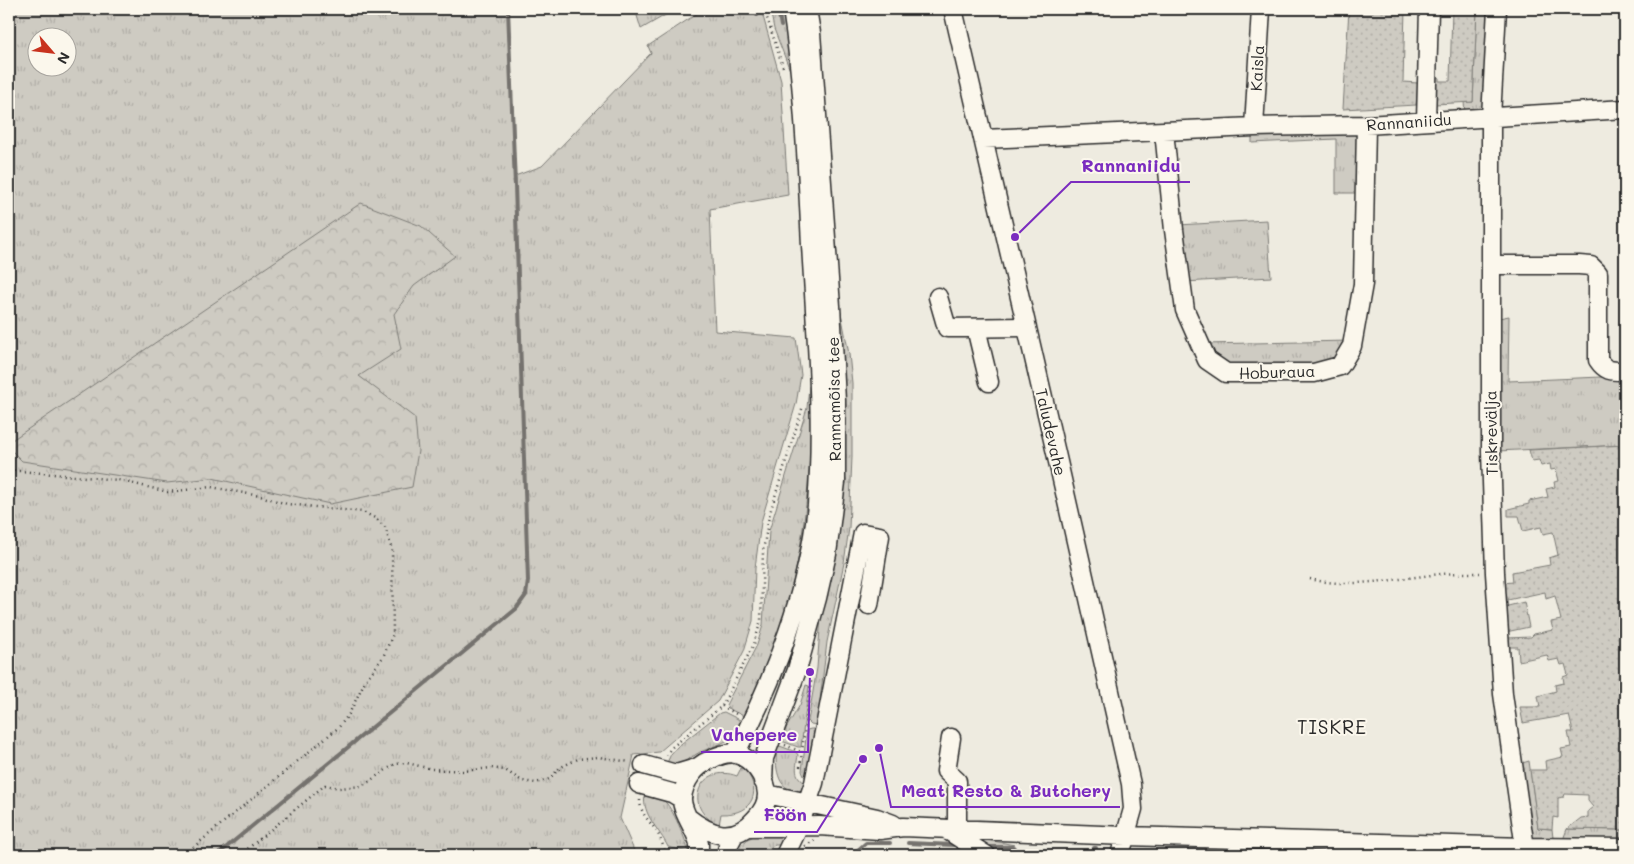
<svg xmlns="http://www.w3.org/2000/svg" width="1634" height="864" viewBox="0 0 1634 864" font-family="Mali,sans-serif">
<defs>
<pattern id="grass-tufts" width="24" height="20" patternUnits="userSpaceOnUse" patternTransform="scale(1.25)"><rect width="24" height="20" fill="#cecbc2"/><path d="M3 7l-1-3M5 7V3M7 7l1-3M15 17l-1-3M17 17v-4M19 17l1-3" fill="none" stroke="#b1aea7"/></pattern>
<pattern id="forest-crowns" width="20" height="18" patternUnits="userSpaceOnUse" patternTransform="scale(1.25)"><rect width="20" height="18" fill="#cecbc2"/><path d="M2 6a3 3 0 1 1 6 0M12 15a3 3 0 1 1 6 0" fill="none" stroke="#b1aea7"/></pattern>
<pattern id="garden-dots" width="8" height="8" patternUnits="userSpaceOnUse" patternTransform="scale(1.25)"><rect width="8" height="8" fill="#cecbc2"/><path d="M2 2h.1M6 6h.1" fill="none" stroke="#b1aea7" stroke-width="1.8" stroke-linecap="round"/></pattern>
</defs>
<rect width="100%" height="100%" fill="#eeebe0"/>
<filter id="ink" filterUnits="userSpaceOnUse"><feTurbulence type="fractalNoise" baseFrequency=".02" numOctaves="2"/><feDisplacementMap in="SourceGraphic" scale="10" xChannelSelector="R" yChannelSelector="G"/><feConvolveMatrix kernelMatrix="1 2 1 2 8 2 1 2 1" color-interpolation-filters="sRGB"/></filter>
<g filter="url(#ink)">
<path fill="url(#grass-tufts)" stroke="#7c7b76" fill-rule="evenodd" d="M9,9h499l7,167 27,-10 109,-113 -3,-7 56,-37h57l20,72 7,114 -78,14 5,122 81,7 5,37 -5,29 -35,118 -6,46 -2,53 -9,30 -26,50 -59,51 -25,3 -14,63 16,37h-627zM38,38h30v30h-30z
M635,9h41l-35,20z
M770,9h13l8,64 -17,-44z
M1477,9h15l-8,100 -19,5 -1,-12h9z
M1352,130l9,9 -1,54h-24v-54l-84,4v-9z
M1267,220l4,57 -86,5 -7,-57z
M839,303l10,51 3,29v74l-3,71 -5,35 -17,79 -10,83 -6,-1 -3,-3 9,-53 4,-52 22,-149v-96z
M1509,316l-1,65 117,-5v69l-128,6 2,-133z
M1350,341l-6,13 -24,14 -100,-3 -16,-21z
M809,386h2c1,81 -5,157 -28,235 -10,33 -25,64 -39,95l-15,-7 -3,-4 31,-60 6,-20 6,-94 38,-123z
M806,685l3,1 -8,61h-3l-19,-7 21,-35z
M724,712l18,9 -14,19 -8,4 -20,8 -23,14 -11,-1 5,-11 6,-7 43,-34z
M811,729h5l-7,50 -5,-3 -2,-5 5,-41z
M777,745l19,7 2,3c-2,14 -5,21 9,29 -2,6 -6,9 -13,7 -19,-4 -19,-30 -17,-46z
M1529,761l9,67 14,1 1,9 -2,2 -20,-1 -12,-75z
M742,766c22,23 12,49 -21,48l-2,11c-39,-17 -19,-63 18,-49z
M645,794c6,2 14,4 19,7 7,4 24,42 24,51l-20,-5c-8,-17 -27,-33 -23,-53z
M1567,829l58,1v12l-59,-2 -2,-3z
M756,835h30l-1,10h-10l-19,10h-20c4,-10 10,-16 20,-20z
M982,839l33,6v8l37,2h-57l-17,-10z"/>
<path fill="url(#forest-crowns)" stroke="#7c7b76" d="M361,203l60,23 34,30 -41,30 -20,28 7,35 -42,27 56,42 3,33 -6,36 -82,17 -118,-26 -45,5 -145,-22 -13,-13v-6z"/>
<path fill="url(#garden-dots)" stroke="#7c7b76" d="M1349,9h56l-2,73 15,1 -2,22 -73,4z
M1452,9h25l-4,93 -38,2 -4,-27h8v4h11z
M1625,445v385l-58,-1 14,-11 7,-1v-6l5,-4 -5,-6v-6l-23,-1 -1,3 -6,1v20l-5,-1 -1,12 -14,-1 -8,-58h16l-1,-9 18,-4 -2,-8 10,-2 -3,-15h5l-4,-17 -46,8 -3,-16h20l-2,-11 18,-5 -1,-6 9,-2 -1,-6 5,-2 -3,-11 -4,1 -2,-6 -10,2 -2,-6 -28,6 -1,-14h-11v-9l24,-1 3,-3 19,-4 -2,-8 10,-2 -6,-24 -9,3 -1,-7 -42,9v-18l10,-1 -1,-10 38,-7 -1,-7 9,-3 -5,-23 -10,2 -2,-7 -18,4 -4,-15h-11v-7l21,-5v-3l19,-4 -2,-8 9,-2 -1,-5 5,-1 -3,-12 -5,1 -1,-6 -9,2 -2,-6 -7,1 -3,-11z
M1524,602l5,25 -23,5 -2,-25z"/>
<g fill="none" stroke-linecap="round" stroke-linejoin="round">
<path stroke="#74726e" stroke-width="4" d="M756,9l1,6
M778,9l3,17
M908,843l46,2
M991,847h22
M1094,848h2v2
M217,855l299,-246 10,-14 2,-14 -13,-396 -7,-176
M852,855l14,-12h24"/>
<defs>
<path id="minor" d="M953,9l103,444 75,331 2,25 -13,46
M1497,9l-6,108v334l4,122 8,121 23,161
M1426,120l3,-111
M1254,127l7,-118
M1164,131l10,99 11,80 22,50 19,13h88l26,-7 12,-20 11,-62 3,-159
M983,139l271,-12 112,-2 259,-16
M1491,265h88l12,1 7,7v87c8,12 14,11 27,11
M938,297l9,31 80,-1
M976,328l13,54
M951,738l-5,33 11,10v49
M735,754c39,-74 74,-165 82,-249 7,-87 -1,-174 -6,-260 -4,-79 -7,-158 -19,-236
M644,765l32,9 20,-6
M763,781l1,-23 33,-88 20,-72 10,-44 9,-72v-81l-5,-95 -20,-273 -4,-24
M639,784l33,9 10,6
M767,794l110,24 16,6
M687,817c24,19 47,27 69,1 6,-6 11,-15 11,-24 -1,-17 -15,-36 -31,-40 -8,-2 -19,2 -26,6 -15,6 -26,21 -28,38 -1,14 14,31 17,46 0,3 0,8 0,11
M748,827l71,-1 61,4 23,-3 223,9 399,11 100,1
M947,830l39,25
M726,855l2,-9 7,-13
M785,855l14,-29 15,-43 49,-250 17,3 -11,69"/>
</defs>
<use href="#minor" stroke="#2b2b2b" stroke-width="21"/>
<path stroke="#2b2b2b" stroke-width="2.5" stroke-dasharray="1 4" stroke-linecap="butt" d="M764,9l19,58
M9,470l109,10 50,12 43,-5 49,9 27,8 76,8 12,6 10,9 7,23 1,84 -10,23 -18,24 -16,33 -10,13 -155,128
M1310,579c39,10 91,-1 131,-5 13,-1 26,-1 39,-1
M722,706l16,9
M785,745l16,7
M666,755l5,-7 51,-42 32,-62 7,-24 2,-69 6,-35 34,-110
M800,767l11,-85 -2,-3
M640,800c0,14 10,21 17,32 4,7 7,16 9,23
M805,846l10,-6
M1039,852l66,2
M666,854l7,-2 10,2
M240,855l85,-70 14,3 23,-2 33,-22 12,-1 25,6 32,2 27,-3 14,2 17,11 14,2 13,-4 12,-12 17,-8 20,-2 32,5
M760,855l10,-5"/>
<use href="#minor" stroke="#fbf7ec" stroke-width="18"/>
</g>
</g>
<g text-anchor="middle" stroke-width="4" stroke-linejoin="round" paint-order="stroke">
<g font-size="16" fill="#2b2b2b" stroke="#fbf7ec">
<text transform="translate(1257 68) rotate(-87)" y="6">Kaisla</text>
<text transform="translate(1409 122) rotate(-4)" y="6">Rannaniidu</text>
<text transform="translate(1277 372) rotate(-2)" y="6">Hoburaua</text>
<text transform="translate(834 399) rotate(-91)" y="6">Rannamõisa tee</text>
<text transform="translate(1051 432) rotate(77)" y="6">Taludevahe</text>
<text transform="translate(1491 433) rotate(-91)" y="6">Tiskrevälja</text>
</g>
<g font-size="19" letter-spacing="1" fill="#2b2b2b" stroke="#fbf7ec">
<text x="1332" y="734">TISKRE</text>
</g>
</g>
<path fill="none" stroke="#7b2cbf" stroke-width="2" d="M1015 237L1071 182H1190M810 672L808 752H701M879 748L891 807H1120M863 759L817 832H754"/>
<g fill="#7b2cbf" stroke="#fbf7ec" stroke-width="2">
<circle cx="1015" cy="237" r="5"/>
<circle cx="810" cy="672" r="5"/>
<circle cx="879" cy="748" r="5"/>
<circle cx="863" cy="759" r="5"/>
</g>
<g font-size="18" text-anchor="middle" font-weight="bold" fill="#7b2cbf" stroke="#fbf7ec" stroke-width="4" stroke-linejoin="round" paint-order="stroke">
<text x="1131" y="172">Rannaniidu</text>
<text x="754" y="741">Vahepere</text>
<text x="1006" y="797">Meat Resto &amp; Butchery</text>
<text x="785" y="821">Föön</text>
</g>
<rect width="1634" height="864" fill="none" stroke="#fbf7ec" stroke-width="30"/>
<rect x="15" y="15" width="1604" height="834" fill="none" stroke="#2b2b2b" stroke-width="2" filter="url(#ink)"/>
<g transform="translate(52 52) rotate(118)"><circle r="24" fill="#fbf7ec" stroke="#a8a59f"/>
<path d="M0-4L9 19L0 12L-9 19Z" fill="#c8321e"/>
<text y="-8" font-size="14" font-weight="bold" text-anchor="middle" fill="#2b2b2b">N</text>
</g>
</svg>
